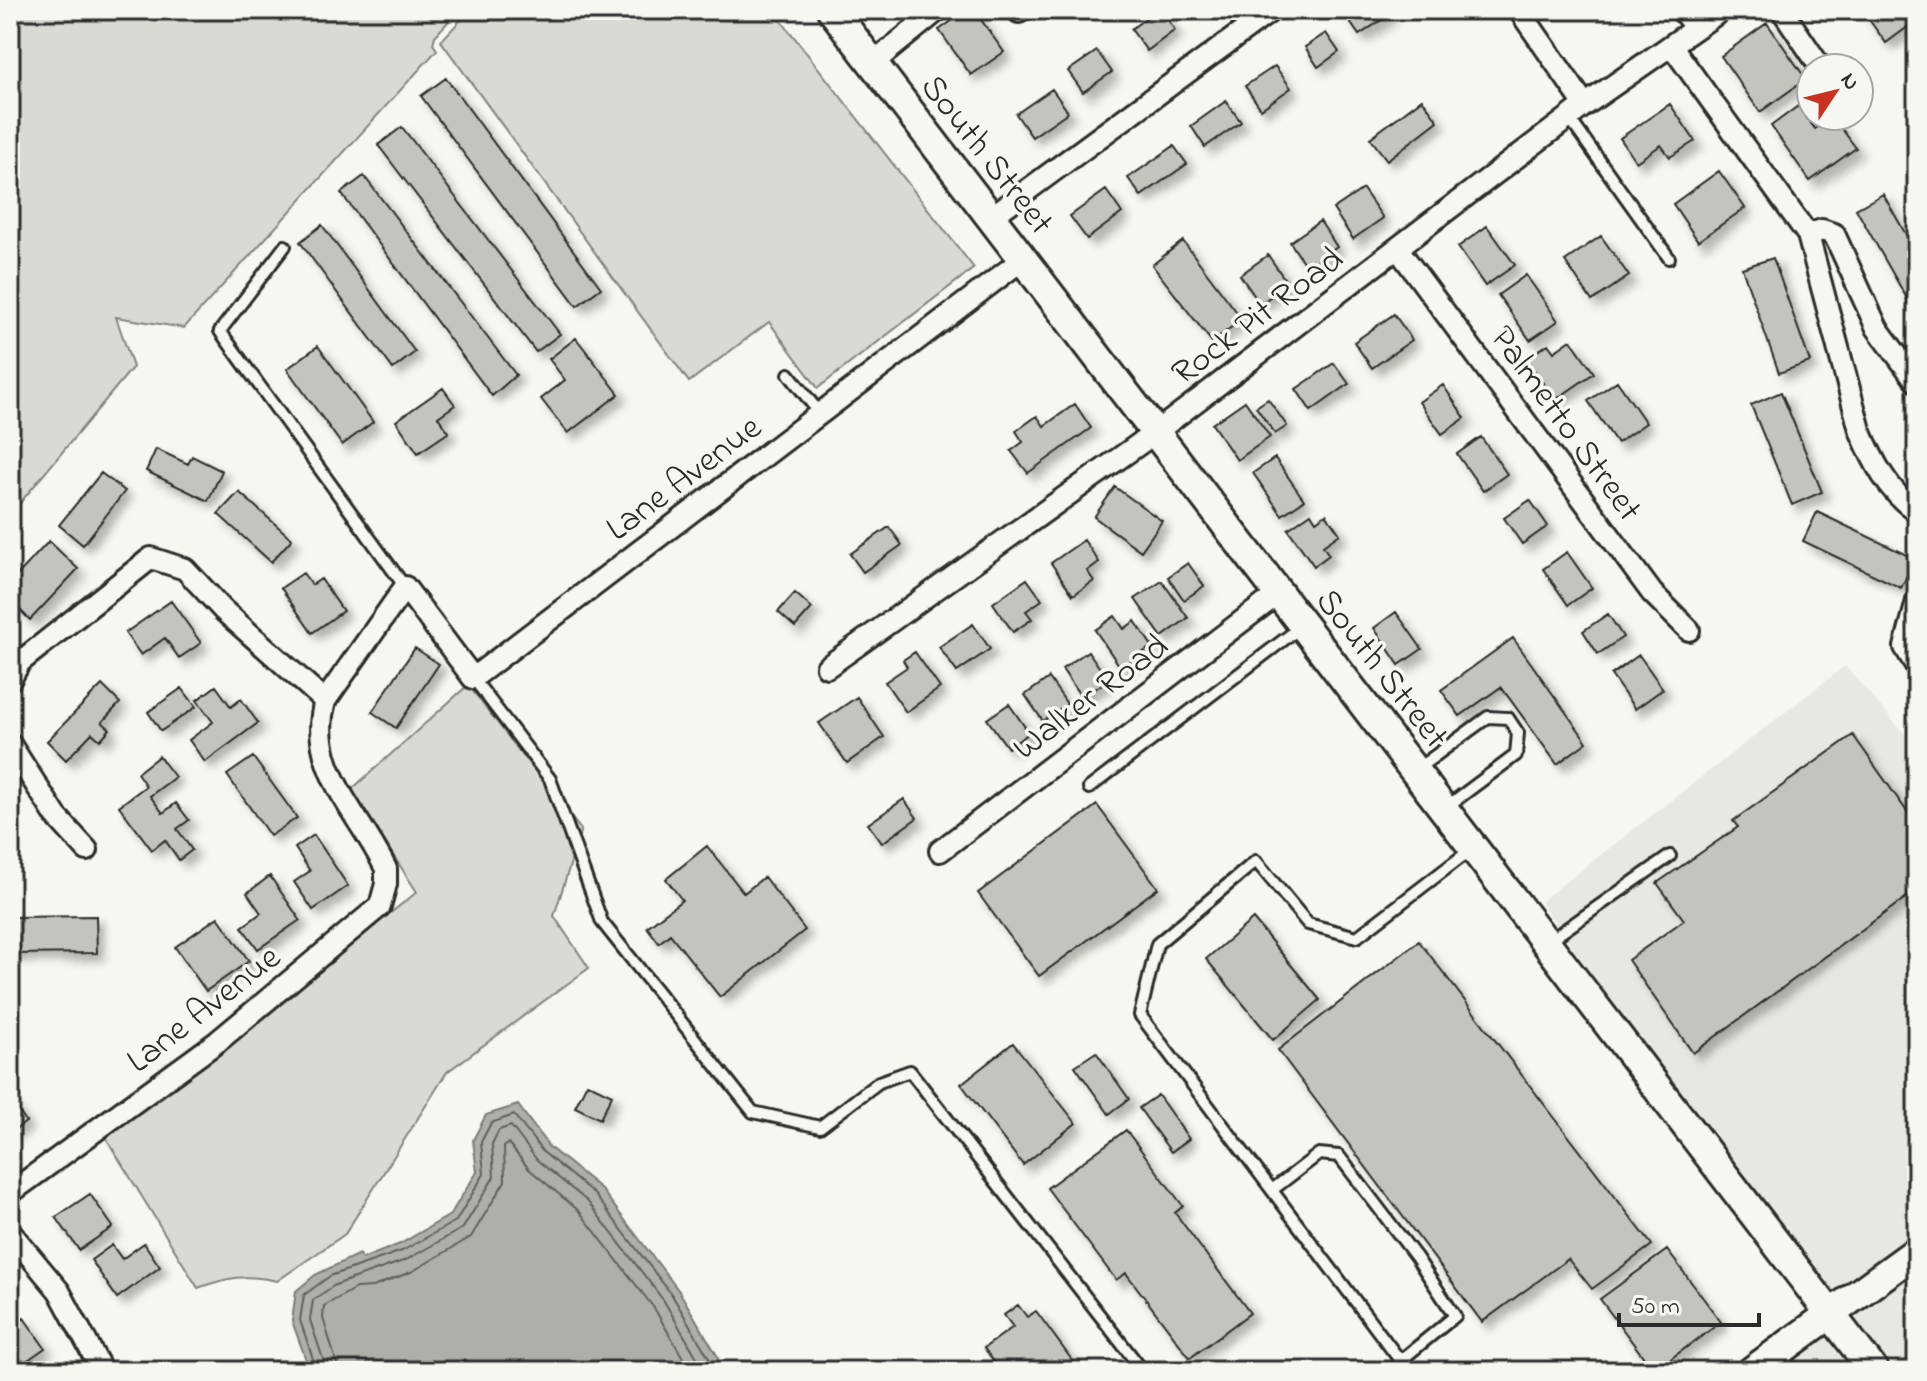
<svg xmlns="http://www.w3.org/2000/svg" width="1927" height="1381" viewBox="0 0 1927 1381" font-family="'Indie Flower',sans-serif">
<defs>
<filter id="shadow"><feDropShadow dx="7" dy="7" stdDeviation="4" flood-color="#0004"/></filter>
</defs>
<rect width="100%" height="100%" fill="#f6f6f2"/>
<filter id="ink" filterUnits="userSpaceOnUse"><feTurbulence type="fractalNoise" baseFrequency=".0125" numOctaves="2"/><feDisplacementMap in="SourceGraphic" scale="16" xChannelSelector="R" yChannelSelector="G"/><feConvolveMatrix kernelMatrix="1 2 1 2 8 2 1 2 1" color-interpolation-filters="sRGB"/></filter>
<g filter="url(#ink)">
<path fill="#e7e7e3" d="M1845,666l72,82v491l-83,59 -127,-165 -167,-231z
M1917,1262v109h-30l-41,-57z
M1828,1327l33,44h-93z"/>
<path fill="#d9d9d5" stroke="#828280" stroke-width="2" d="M10,10h449l-24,26 -2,8 4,6 -253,278 -68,-11 17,50 -123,148z
M470,10h303l201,258 -156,120 -49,-66 -80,60 -248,-341z
M468,685l113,145 -27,86 35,52 -142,104 -102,162 -68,47c-31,-7 -49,-4 -79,7l-92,-150 311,-246 -66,-102z"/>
<path fill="#aeaeab" stroke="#7a7a78" stroke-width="2" d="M518,1105l31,42 52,42 78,102 39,66 -2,14h-406l-18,-50 4,-30 19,-16 44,-21 3,5 38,-15 50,-29 27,-43 -4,-32 13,-25z"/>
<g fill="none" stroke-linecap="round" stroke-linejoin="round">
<path stroke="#5f5f5e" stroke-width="2" d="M317,1371l-17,-51 4,-25 26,-19 72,-25 54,-30 28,-47 -3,-32 10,-19 23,-8 29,37 52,43 77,100 37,63v13
M327,1371l-17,-51 3,-20 22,-15 71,-25 57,-32 31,-51 -2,-33 7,-14 12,-4 26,34 51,42 76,99 35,60v10
M339,1371l-16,-53 1,-12 32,-18 17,-1 40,-16 58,-34 34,-56 -1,-34 4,-4 21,26 50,42 75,97 32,55 1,8"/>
</g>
<path fill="#c3c3c0" stroke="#2b2b2b" stroke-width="2" filter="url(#shadow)" d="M967,10h7l30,42 -33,23 -32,-45z
M1157,10h4l14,20 -28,21 -16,-22z
M1347,10h39l3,5 -30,20 -16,-23z
M1862,10h55v10l-31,23z
M1767,23l39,56 -46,33 -39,-56z
M1326,33l13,19 -21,15 -13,-20z
M1097,51l15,21 -29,20 -15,-21z
M1275,66l16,22 -30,21 -16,-23z
M446,78l155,210 -24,18 -156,-210z
M1052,89l16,23 -36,25 -16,-23z
M1422,99l16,22 -51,39 -17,-22z
M1226,101l15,21 -36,25 -14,-21z
M1670,104l25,37 -25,16 -9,-12 -25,17 -16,-24z
M1798,106l17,23 18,-12 23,31 -46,33 -39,-55z
M402,127l158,207 -24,18 -158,-207z
M1174,146l13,18 -46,32 -13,-18z
M1719,171l26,37 -47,33 -25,-37z
M364,176l152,199 -24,21 -151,-203z
M1363,189l20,29 -30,21 -20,-30z
M1106,190l16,23 -35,26 -17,-23z
M1883,194l34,60v43l-8,5 -53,-93z
M1320,221l17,26 -30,21 -17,-26z
M322,225l93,127 -22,17 -93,-127z
M1487,226l28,39 -30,21 -27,-39z
M1601,236l28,40 -37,25 -27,-40z
M1183,241l59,78 -30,23 -60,-77z
M1268,255l20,29 -28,20 -20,-29z
M1773,258l37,104 -31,11 -37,-105z
M1526,275l32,46 -28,19 -32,-45z
M1394,314l18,26 -40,28 -18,-26z
M576,338l43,56 -51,39 -27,-34 24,-19 -16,-21z
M1571,340l23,33 -39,27 -29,-41 22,-15 6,8z
M318,346l55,76 -31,23 -55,-76z
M1334,363l15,21 -38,27 -15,-22z
M1617,381l29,42 -29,20 -29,-42z
M1443,385l22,33 -23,16 -23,-32z
M443,388l12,17 -17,12 11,15 -31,21 -22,-32z
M1781,392l41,100 -30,13 -41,-100z
M1268,399l19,27 -12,8 -19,-27z
M1245,401l25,36 -33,23 -25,-36z
M1075,404l16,24 -63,45 -17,-22 12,-9 -7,-11 21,-15 7,10z
M1481,437l26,37 -24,17 -26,-37z
M156,449l32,15 4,-8 30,15 -14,30 -62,-30z
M1275,458l29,42 -22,15 -29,-42z
M101,473l24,18 -42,54 -24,-20z
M1115,487l47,34 -21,30 -47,-34z
M239,492l53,47 -21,23 -53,-48z
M1530,500l18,26 -26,18 -18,-26z
M1817,512l98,47 -14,29 -98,-47z
M1311,513l5,8 10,-7 14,20 -17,12 6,9 -15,11 -26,-37z
M889,527l13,18 -39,27 -13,-18z
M1084,540l15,22 -12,9 7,10 -21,14 -22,-32z
M49,541l29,28 -48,51 -20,-20v-17z
M1567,552l25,36 -24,17 -25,-36z
M1188,563l16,23 -20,14 -16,-23z
M303,573l9,12 9,-6 22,32 -31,22 -31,-45z
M1027,579l15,21 -16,11 6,8 -19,13 -20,-29z
M1162,581l26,37 -26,19 -27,-38z
M795,593l17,15 -17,19 -17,-15z
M171,601l30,42 -22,15 -14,-20 -24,17 -16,-22z
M1396,612l26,37 -23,16 -25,-37z
M1608,614l15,23 -25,17 -15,-23z
M1115,616l9,13 11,-8 17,25 -31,22 -26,-38z
M973,624l17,25 -33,23 -18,-25z
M1513,638l74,104 -30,22 -56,-77 -41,29 -19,-26z
M415,648l24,16 -43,64 -24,-16z
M1088,651l20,29 -26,18 -20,-29z
M915,652l25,36 -34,24 -21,-30 22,-15 -4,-7z
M1639,655l24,34 -28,20 -24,-34z
M1049,678l18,26 -24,17 -18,-26z
M102,685l18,18 -18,19 8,7 -10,11 -8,-7 -26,27 -19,-19z
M216,686l15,21 10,-8 17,24 -53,39 -16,-22 24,-18 -16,-22z
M182,688l14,19 -35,24 -13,-19z
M857,697l27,40 -37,26 -28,-40z
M1009,704l20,29 -21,15 -21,-29z
M1853,735l60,85 4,-3v85l-6,-8 -218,159 -65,-93 56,-40 -27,-37 81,-56 -5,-6z
M159,756l16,21 -25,19 13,17 13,-10 13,17 -12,9 15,21 -13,10 -14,-20 -13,10 -33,-44 27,-20 -9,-13z
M253,757l44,61 -27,18 -43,-61z
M904,799l13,19 -35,25 -14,-19z
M1097,805l61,83 -119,88 -61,-83z
M314,835l34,51 -35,24 -19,-28 16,-11 -15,-23z
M707,846l37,47 20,-16 41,53 -85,67 -50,-63 -11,9 -12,-16 35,-27 -16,-21z
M270,876l30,44 -42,29 -16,-22 19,-14 -14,-20z
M96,916l1,37 -87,1v-37z
M218,917l31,44 -43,30 -31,-44z
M1253,919l67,81 -47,40 -67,-81z
M1419,941l233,304 -60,44 -24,-30 -86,63 -204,-272z
M1013,1043l63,80 -53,42 -62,-81z
M1096,1052l33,47 -20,15 -34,-48z
M587,1083l25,12 -12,24 -25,-12z
M1158,1095l31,44 -18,13 -32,-44z
M10,1099l16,23 -16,11z
M1126,1130l57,76 -8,7 75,100 -60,45 -64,-85 -10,7 -69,-92z
M90,1194l23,33 -34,23 -23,-33z
M144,1243l16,24 -43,31 -26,-38 21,-15 10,14z
M1667,1250l54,72 -67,49 -54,-72z
M1018,1305l9,12 9,-6 44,60h-79l-17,-23 29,-21 -9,-12z
M24,1318l21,30 -33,23 -2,-43z"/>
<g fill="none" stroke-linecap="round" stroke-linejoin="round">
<defs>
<path id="lane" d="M1675,10l17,21
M1569,118l100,140
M285,246l-65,85 185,256
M789,374l31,40
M473,678l77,101 52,143 151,190 67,15 59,-45 31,-11 233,300
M1417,769l71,-52 20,1 10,15 -2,22 -71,53
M1089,788l213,-162
M1549,941l121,-85
M1272,1190l47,-36 20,2 77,101 39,59 -55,45
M1408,1371l-268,-356 17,-71 99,-83 52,63 49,13 116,-89"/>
<path id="street" d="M1017,10l2,2
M1519,10l66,95
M1782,10l39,58
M1671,45l137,190 52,195c12,29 29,64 57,81
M873,63l65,-53
M991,217l281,-207
M1808,235l14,-5 12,4 43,94 40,54
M1398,249l254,344 37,37
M1917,601l-12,46 12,20
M827,667l329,-235 429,-327 137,-95
M10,680l10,-18 131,-104 34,11 38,41 102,91
M10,744l46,72 31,34
M940,851l339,-258
M10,1193l207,-151 163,-136 6,-22v-15c-26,-55 -80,-103 -61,-168l80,-114 68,91 550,-419
M10,1232l49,59 43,80"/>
<path id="secondary" d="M832,10l1042,1361
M1752,1371l165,-120"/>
</defs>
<use href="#lane" stroke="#2b2b2b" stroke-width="16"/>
<use href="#street" stroke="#2b2b2b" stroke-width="26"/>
<use href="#secondary" stroke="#2b2b2b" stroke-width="34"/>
<use href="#lane" stroke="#f6f6f2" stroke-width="10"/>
<use href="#street" stroke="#f6f6f2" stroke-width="20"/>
<use href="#secondary" stroke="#f6f6f2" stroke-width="28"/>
</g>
</g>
<g text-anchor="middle" stroke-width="7" stroke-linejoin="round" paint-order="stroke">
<g font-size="36" fill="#2b2b2b" stroke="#f6f6f2">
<text transform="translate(989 153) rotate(52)" y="13">South Street</text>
<text transform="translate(1256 314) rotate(-37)" y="13">Rock Pit Road</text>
<text transform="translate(1568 422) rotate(54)" y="13">Palmetto Street</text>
<text transform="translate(682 476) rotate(-37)" y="13">Lane Avenue</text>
<text transform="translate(1384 667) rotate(52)" y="13">South Street</text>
<text transform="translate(1089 695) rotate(-37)" y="13">Walker Road</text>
<text transform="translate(202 1007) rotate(-38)" y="13">Lane Avenue</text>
</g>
</g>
<rect width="1927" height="1381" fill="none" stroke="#f6f6f2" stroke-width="40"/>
<rect x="20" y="20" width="1887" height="1341" fill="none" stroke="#2b2b2b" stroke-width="3" filter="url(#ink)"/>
<g transform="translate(1835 92) rotate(55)"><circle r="38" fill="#f6f6f2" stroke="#a5a5a2" stroke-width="2"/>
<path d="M0-6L14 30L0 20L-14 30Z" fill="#c8321e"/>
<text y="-12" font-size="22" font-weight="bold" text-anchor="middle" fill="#2b2b2b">N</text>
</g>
<path d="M1619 1313v12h140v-12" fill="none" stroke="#2b2b2b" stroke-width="4"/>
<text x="1631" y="1313" font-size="24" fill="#2b2b2b" stroke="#f6f6f2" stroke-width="6" paint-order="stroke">50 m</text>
</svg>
